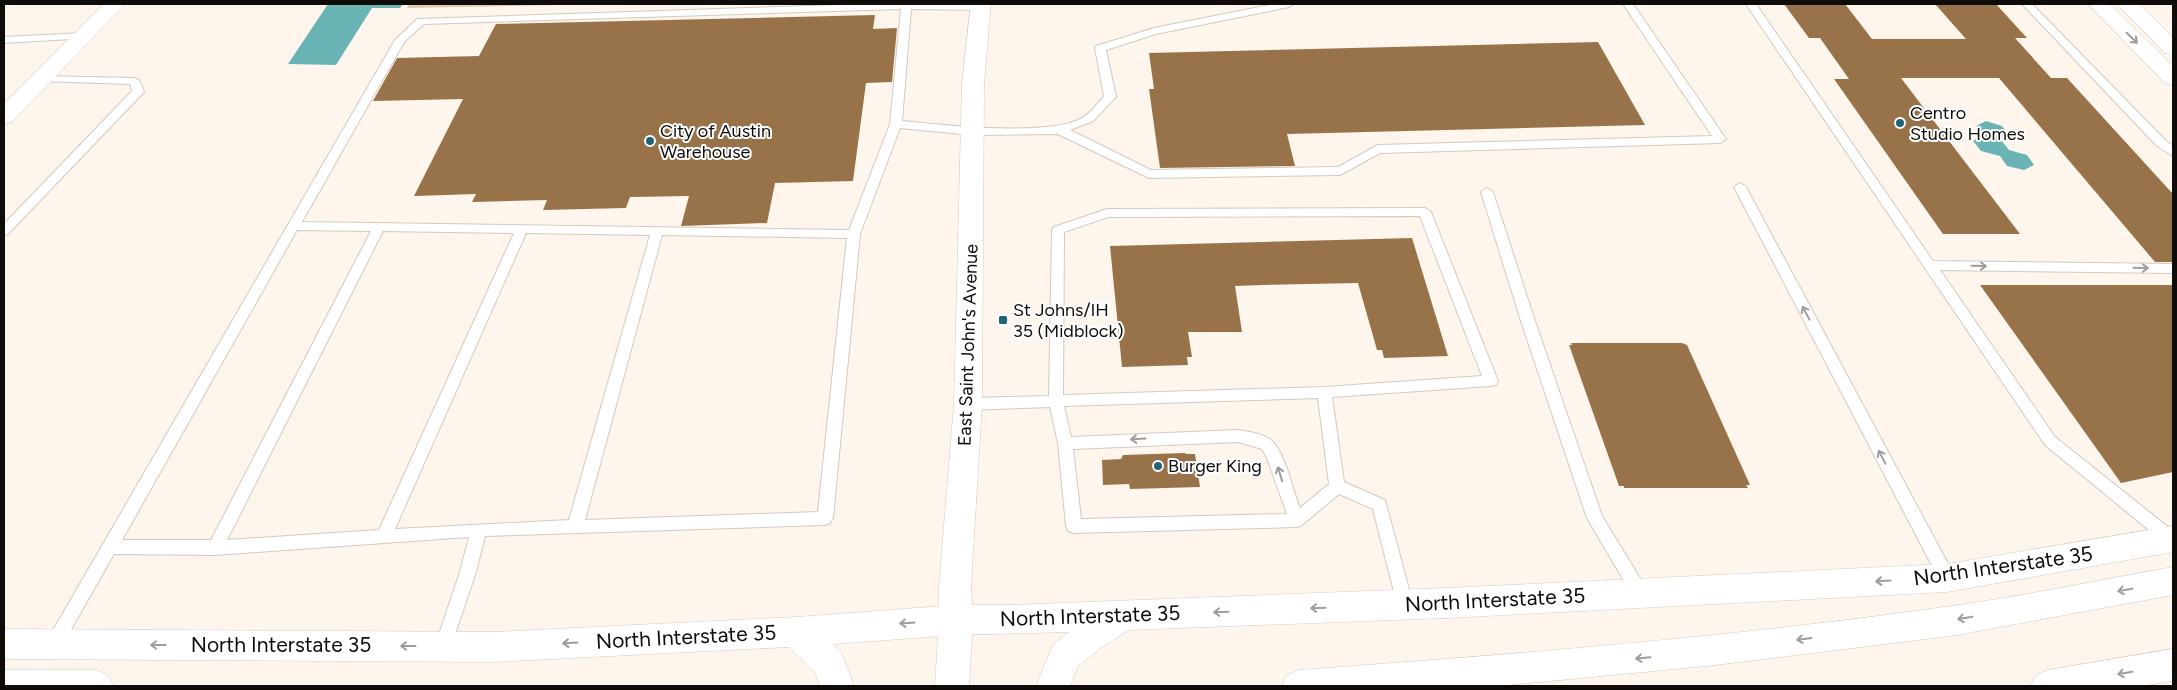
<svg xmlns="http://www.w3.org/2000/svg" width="2177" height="690" viewBox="0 0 2177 690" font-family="Figtree,sans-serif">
<rect width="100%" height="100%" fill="#fef5ec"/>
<path fill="#e2caaf" d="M409,4h193l-195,4z"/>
<path fill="#6bb4b6" d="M328,4h75l-3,4h-28l-36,57 -48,-1z
M1986,121l16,5 8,10 -9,4 8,10 18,5 7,10 -10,5 -17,-4 -7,-10 -19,-5 -8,-10 10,-6 -7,-9z"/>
<path fill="#98734a" d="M1784,4h61l27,35h94l-31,-35h61l31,34h-12l36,40h16l106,116v68h-18l-156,-184h-98l119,156h-77l-109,-155h15l-29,-41h-11z
M875,15l-2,14 24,-1 -5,54 -26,1 -13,98 -78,2 -8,40 -86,3 8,-30 -59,1 -4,11 -83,2 4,-10 -75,2 4,-8 -62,2 49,-97 -90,2 24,-43 82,-2 17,-32z
M1598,42l47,83 -358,9 8,32 -135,2 -11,-79h5l-5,-36z
M1412,238l36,118 -64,2 -2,-8h-5l-19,-67 -95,2 -28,1 7,46h-54l4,25h-5l1,8 -66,2 -12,-121z
M1980,285h193v187l-52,11z
M1571,343h111l5,2 63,140h-4l2,3h-124v-2h-5l-50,-141h3z
M1185,453l1,1h9l5,33 -70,2 -1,-5 -26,1 -1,-25 19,-1 2,-4z"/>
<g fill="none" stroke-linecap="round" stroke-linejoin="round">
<defs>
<path id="service" d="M869,4l116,1 1,2 -5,3 -70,-1 -9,112c39,4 154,17 183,-5 7,-5 13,-13 19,-20l-9,-48 1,-2 58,-18 121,-24h19l-5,3 -133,27 -50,16 10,47 -23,24 -23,9 81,40 187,-3 40,-22 334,-9 -89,-132h10l93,135 -6,4 -340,10 -40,22 -191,3 -91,-44 -86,1 -72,-7 -40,106 -27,284 -3,5 -5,2 -340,11 -9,36 -25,74 -2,5 -6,3 -6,-3 -2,-5 25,-74 9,-35 -254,18 -101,-1 -54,95 -6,3 -6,-3 -2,-5 2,-5 347,-599 22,-21zM901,9l-11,115 -41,106 -547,-8 102,-180 20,-18zM297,230l74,1 -160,309h-89zM383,231l131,2 -135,297 -152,10zM526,233l124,2 -81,285 -174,9zM662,235l185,3 -29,274 -233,8z
M1746,4h10l177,257 240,3v9l-233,-3 115,167 118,94v14l-7,-1 -121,-99z
M2022,4h10l133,136 8,6v10l-16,-10z
M84,33l4,1 1,2 -1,2 -84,5v-6z
M41,76l93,2 6,3 4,11 -136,142 -4,1v-11l128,-133 -2,-7 -93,-3 -2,-2z
M1740,183l6,4 207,386 2,5 -2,5 -6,2 -6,-2 -207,-396z
M1487,188l6,4 41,126 68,198 44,72 2,5 -2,5 -6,2 -6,-2 -47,-80 -67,-200 -39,-126z
M1425,208l6,4 67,169 -2,4 -5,1 -159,11 12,85 41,18 28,104 -2,5 -6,2 -6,-2 -2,-5 -24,-95 -34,-15 -37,31 -5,2 -223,6 -6,-2 -2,-5 -8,-83 -8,-36 -82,3 -5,-2 -2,-4 2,-4 5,-2 81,-2 3,-166 2,-3 53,-18zM1420,216l62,160 -158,11 -261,8 1,-163 44,-15zM1318,398l11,86 -29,24c-7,-16 -15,-57 -29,-68 -9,-7 -22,-8 -33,-10l-167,7 -7,-31zM1238,442l24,7 5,9 20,56 -206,5 -8,-70z"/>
<path id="minor" d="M104,4h21l-113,118 -8,2v-20z"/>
<path id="tertiary" d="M971,4h20l-7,79 -2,321 -11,183 2,33 -4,66h-34l4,-66v-33l15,-183 8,-321z
M2088,4h21l64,62v19l-8,-2z
M2117,4h22l34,33v17l-8,-1z"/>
<path id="secondary" d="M2173,526v26l-226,40 -500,26 -318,12 -27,17 -24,19 -8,20h-34l17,-41 16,-13 -113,3 -123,9 8,8 13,34h-34l-5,-14 -26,-25 -296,15 -489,-3v-30l489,3 303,-15 160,-12h53l438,-17 500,-24z
M2173,567v28l-222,41 -244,30 -209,20h-216l5,-11 12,-5c218,-16 436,-33 652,-64 74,-10 148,-26 222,-39z
M4,670h92l12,5 5,11h-109z"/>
<path id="motorway" d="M2173,649v32l-32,5h-110l5,-11 12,-5z"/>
</defs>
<use href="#service" stroke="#d4c9bd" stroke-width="2"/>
<use href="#minor" stroke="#d4c9bd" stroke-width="1"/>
<use href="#tertiary" stroke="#d4c9bd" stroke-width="1"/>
<use href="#secondary" stroke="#d4c9bd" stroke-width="1"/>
<use href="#motorway" stroke="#d4c9bd" stroke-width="1"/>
<use href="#service" fill="#fff" fill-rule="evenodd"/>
<use href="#minor" fill="#fff" fill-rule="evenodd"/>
<use href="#tertiary" fill="#fff" fill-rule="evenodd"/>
<use href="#secondary" fill="#fff" fill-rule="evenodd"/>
<use href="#motorway" fill="#fff" fill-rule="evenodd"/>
</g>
<defs><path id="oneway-shaft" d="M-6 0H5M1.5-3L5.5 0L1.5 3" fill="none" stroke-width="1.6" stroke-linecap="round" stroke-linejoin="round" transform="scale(1.25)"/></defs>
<g stroke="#9f9d9c">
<use href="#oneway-shaft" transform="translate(2132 38) rotate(44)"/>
<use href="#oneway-shaft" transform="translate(1979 266) rotate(1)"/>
<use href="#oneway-shaft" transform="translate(2141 268) rotate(1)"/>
<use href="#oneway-shaft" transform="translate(1806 313) rotate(-118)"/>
<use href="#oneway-shaft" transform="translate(1138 439) rotate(177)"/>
<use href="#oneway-shaft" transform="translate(1882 457) rotate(-118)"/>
<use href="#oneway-shaft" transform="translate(1280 474) rotate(-107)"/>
<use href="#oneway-shaft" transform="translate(1883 581) rotate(177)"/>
<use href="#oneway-shaft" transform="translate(2125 590) rotate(170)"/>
<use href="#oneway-shaft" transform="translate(1318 608) rotate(178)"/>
<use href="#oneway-shaft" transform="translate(1221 612) rotate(178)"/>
<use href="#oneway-shaft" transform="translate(1965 618) rotate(170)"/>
<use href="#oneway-shaft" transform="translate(907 623) rotate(176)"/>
<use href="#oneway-shaft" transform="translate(1804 639) rotate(173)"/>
<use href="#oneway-shaft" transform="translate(570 643) rotate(177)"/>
<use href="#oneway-shaft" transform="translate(158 645) rotate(-180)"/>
<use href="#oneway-shaft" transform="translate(408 646) rotate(-180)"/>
<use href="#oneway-shaft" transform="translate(1643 658) rotate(175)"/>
<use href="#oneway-shaft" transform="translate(2125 673) rotate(170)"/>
</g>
<g fill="#236378" stroke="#fff" stroke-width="2">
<circle cx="1900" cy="123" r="5"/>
<circle cx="650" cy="141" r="5"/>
<rect x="998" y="315" width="10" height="10" rx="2.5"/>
<circle cx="1158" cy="466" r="5"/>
</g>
<g text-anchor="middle" stroke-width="4" stroke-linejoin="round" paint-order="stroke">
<g font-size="18" fill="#0f0b08" stroke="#fff" text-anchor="start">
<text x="1910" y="119">Centro<tspan x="1910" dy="21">Studio Homes</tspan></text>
<text x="660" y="137">City of Austin<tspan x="660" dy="21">Warehouse</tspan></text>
<text x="1013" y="316">St Johns/IH<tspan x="1013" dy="21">35 (Midblock)</tspan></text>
<text x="1168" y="472">Burger King</text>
</g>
<g font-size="18" fill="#0f0b08" stroke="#fff">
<text transform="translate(968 345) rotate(-88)" y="6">East Saint John's Avenue</text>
</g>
<g font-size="21" fill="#0f0b08" stroke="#fff">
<text transform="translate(2003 566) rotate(-8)" y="7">North Interstate 35</text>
<text transform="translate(1495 600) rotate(-3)" y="7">North Interstate 35</text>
<text transform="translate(1090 616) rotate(-2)" y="7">North Interstate 35</text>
<text transform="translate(686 637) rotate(-3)" y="7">North Interstate 35</text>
<text x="281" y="652">North Interstate 35</text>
</g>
</g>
<rect width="2177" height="690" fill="none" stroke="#0f0b08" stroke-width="10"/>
</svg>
